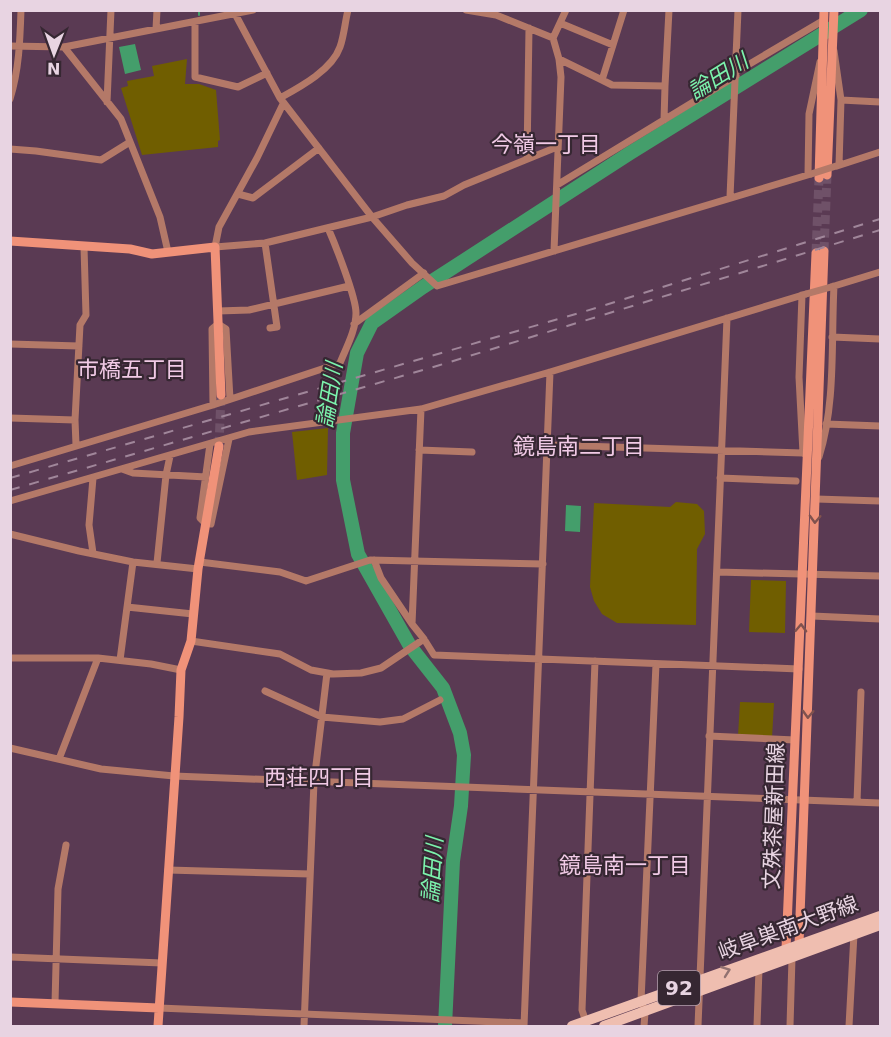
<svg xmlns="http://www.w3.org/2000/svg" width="891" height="1037" viewBox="0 0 891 1037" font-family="'DejaVu Sans','Noto Sans JP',sans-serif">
<rect width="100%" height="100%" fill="#5a3a53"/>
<path fill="#705e00" d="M187,59l-2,25h14l17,6 4,50 -2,1v6l-76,8 -21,-67 7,-2 -1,-5 27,-5 -2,-10z
M328,428l-1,47 -30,5 -5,-48z
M676,502l21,2 7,7 1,23 -8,15 -1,76 -79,-2 -15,-9 -8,-13 -4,-14 4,-84 76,4z
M751,580l35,1 -1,52 -36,-1z
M740,702l34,1 -2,35 -34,-2z"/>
<path fill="#449e6b" d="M135,44l6,26 -16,4 -6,-27z
M566,505l15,1 -1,26 -15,-1z"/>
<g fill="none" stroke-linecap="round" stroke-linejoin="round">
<path stroke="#449e6b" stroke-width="2" d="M199,15v-5"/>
<path stroke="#449e6b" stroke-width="14" d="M445,1026l8,-165 8,-55 3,-51 -4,-22 -17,-45 -33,-42 -52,-92 -15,-74v-47l14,-80 15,-30 51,-36 207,-134 231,-143"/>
<path stroke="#6f5168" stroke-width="9" stroke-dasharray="9 4.5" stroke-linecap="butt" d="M824,251l3,-76
M816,253l3,-75
M219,446l2,-51"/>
<path stroke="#b47968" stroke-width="7" d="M233,10l47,88
M348,10c-3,12 -4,26 -8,37 -8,23 -40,40 -60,51l92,119 40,46 25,23 374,-112
M466,10l30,5 57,23
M195,22v55l43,10 29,-14
M560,23l53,22
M156,29l1,-19
M10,46l54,1 189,-37
M64,47l57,72 39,98 8,35
M834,51l7,49 -2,65
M559,59l43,21 22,-70
M736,72l88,-52
M602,80l10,5 53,1 -1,34
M665,86l4,-76
M10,99c9,-29 10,-58 11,-89
M841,100l39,2
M107,102l4,-92
M283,104l-26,54 -38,69 -4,20 50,-4 107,-26 35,-12 37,-9 20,-11 93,-38
M10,149l26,2 65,9 29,-18
M527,158l2,-130
M837,166l43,-14
M808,174l1,-60 11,-52
M557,185l179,-109
M238,194l15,4 66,-50
M730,197l8,-187
M265,243l12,84 -7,1
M554,251l7,-174 -2,-18 -6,-21 13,-28
M831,287l49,-15
M802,295l-3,82 4,76
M218,311l31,-1 100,-24
M354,324l70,-51
M832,337l48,2
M10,344l69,2
M213,405l-1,-76 6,-5 8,5 4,70
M421,409l-9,215 12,15
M10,418l65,2
M826,424l54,2
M210,444l-10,74 5,5 6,1 18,-85
M76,445l-1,-25 5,-95 6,-10 -2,-68
M548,445l255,8 4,2
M419,450l53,2
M819,457c17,-54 12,-115 15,-171
M10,466l203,-61 127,-42c6,-15 16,-33 16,-50 0,-16 -21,-69 -28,-85
M122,469l11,4 73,4
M720,478l76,3
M816,499l64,2
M10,501l239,-69 172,-23 129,-37 256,-78
M10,534l69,17 54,11 65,7
M93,553l-4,-28 4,-47
M374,560l7,18 31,46
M200,562l80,10 26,9 64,-21 173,4
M157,563l9,-88 4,-19
M717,572l163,4
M127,607l66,7
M812,616l68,3
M191,641l89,13 31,16 22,4 28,-1 20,-5 43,-29 10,16 365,14
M10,658h88l53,6 30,6
M120,660l13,-98
M265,691l57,26 58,5 23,-3 37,-19
M709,736l86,4
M10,748l91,21 73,7 706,27
M59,759l39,-101
M857,802l4,-110
M168,870l142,4
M10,957l152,6
M55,1003l3,-114 8,-44
M159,1008l365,15
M586,1022l-4,-12 13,-349
M304,1026l10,-244 13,-109
M524,1026l26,-654
M644,1026l1,-13 -4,-12 15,-337
M698,1026l29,-708
M757,1026l2,-57
M790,1026l2,-68
M849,1026l5,-92"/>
<path stroke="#f09279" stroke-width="9" d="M827,175l7,-165
M819,178l5,-168
M10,241l120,8 22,5 63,-7 6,148
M796,949l3,-5 25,-693
M789,953l-3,-4 30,-696
M10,1002l149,6
M158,1026l21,-309 2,-47 10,-29 7,-72 21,-123"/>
<path stroke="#efbeb0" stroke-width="10" d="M572,1026l308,-110
M604,1026l276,-101"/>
<path stroke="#a0869a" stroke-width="2" stroke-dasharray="10 10" stroke-linecap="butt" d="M10,478l576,-167 294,-92
M10,490l430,-125 440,-135"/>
<path stroke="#b47968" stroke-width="7" d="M811,174l25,-8
M806,294l25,-7"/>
</g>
<defs><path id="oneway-chevron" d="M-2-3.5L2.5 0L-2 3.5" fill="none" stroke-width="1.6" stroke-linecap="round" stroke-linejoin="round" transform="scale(1.5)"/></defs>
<g stroke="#80524e">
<use href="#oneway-chevron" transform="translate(815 519) rotate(92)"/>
<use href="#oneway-chevron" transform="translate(801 628) rotate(-88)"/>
<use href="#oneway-chevron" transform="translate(808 714) rotate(92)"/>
</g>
<use stroke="#927271" href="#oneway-chevron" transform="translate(726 971) rotate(-20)"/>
<g text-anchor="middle" stroke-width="4.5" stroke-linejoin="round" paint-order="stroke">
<rect fill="#362732" stroke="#b3a0ad" stroke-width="1.5" x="658" y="971" width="42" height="34" rx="4.5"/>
<g font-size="20" font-weight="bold" fill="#e8d4e2">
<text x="679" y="995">92</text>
</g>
<g font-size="21" fill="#e8d4e2" stroke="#362732">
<text transform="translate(774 816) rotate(-88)" y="7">文殊茶屋新田線</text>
<text transform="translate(788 928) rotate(-20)" y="7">岐阜巣南大野線</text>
</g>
<g font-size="22" font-style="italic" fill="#7cf3ad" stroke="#362732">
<text transform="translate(718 76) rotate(-32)" y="8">論田川</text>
<text transform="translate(329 395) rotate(-81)" y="8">論田川</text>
<text transform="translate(432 870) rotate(-86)" y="8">論田川</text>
</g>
<g font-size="22" fill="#f1cae6" stroke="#362732">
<text x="546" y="152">今嶺一丁目</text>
<text x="132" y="377">市橋五丁目</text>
<text x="579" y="454">鏡島南二丁目</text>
<text x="319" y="785">西荘四丁目</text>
<text x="625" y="873">鏡島南一丁目</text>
</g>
</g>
<rect width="891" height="1037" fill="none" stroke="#e8d4e2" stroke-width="24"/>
<g transform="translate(54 54) rotate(181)" stroke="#362732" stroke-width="4.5" paint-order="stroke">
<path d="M0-4.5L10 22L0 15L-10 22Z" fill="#e8d4e2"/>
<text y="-9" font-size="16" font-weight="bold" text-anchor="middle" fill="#e8d4e2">N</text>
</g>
</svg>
